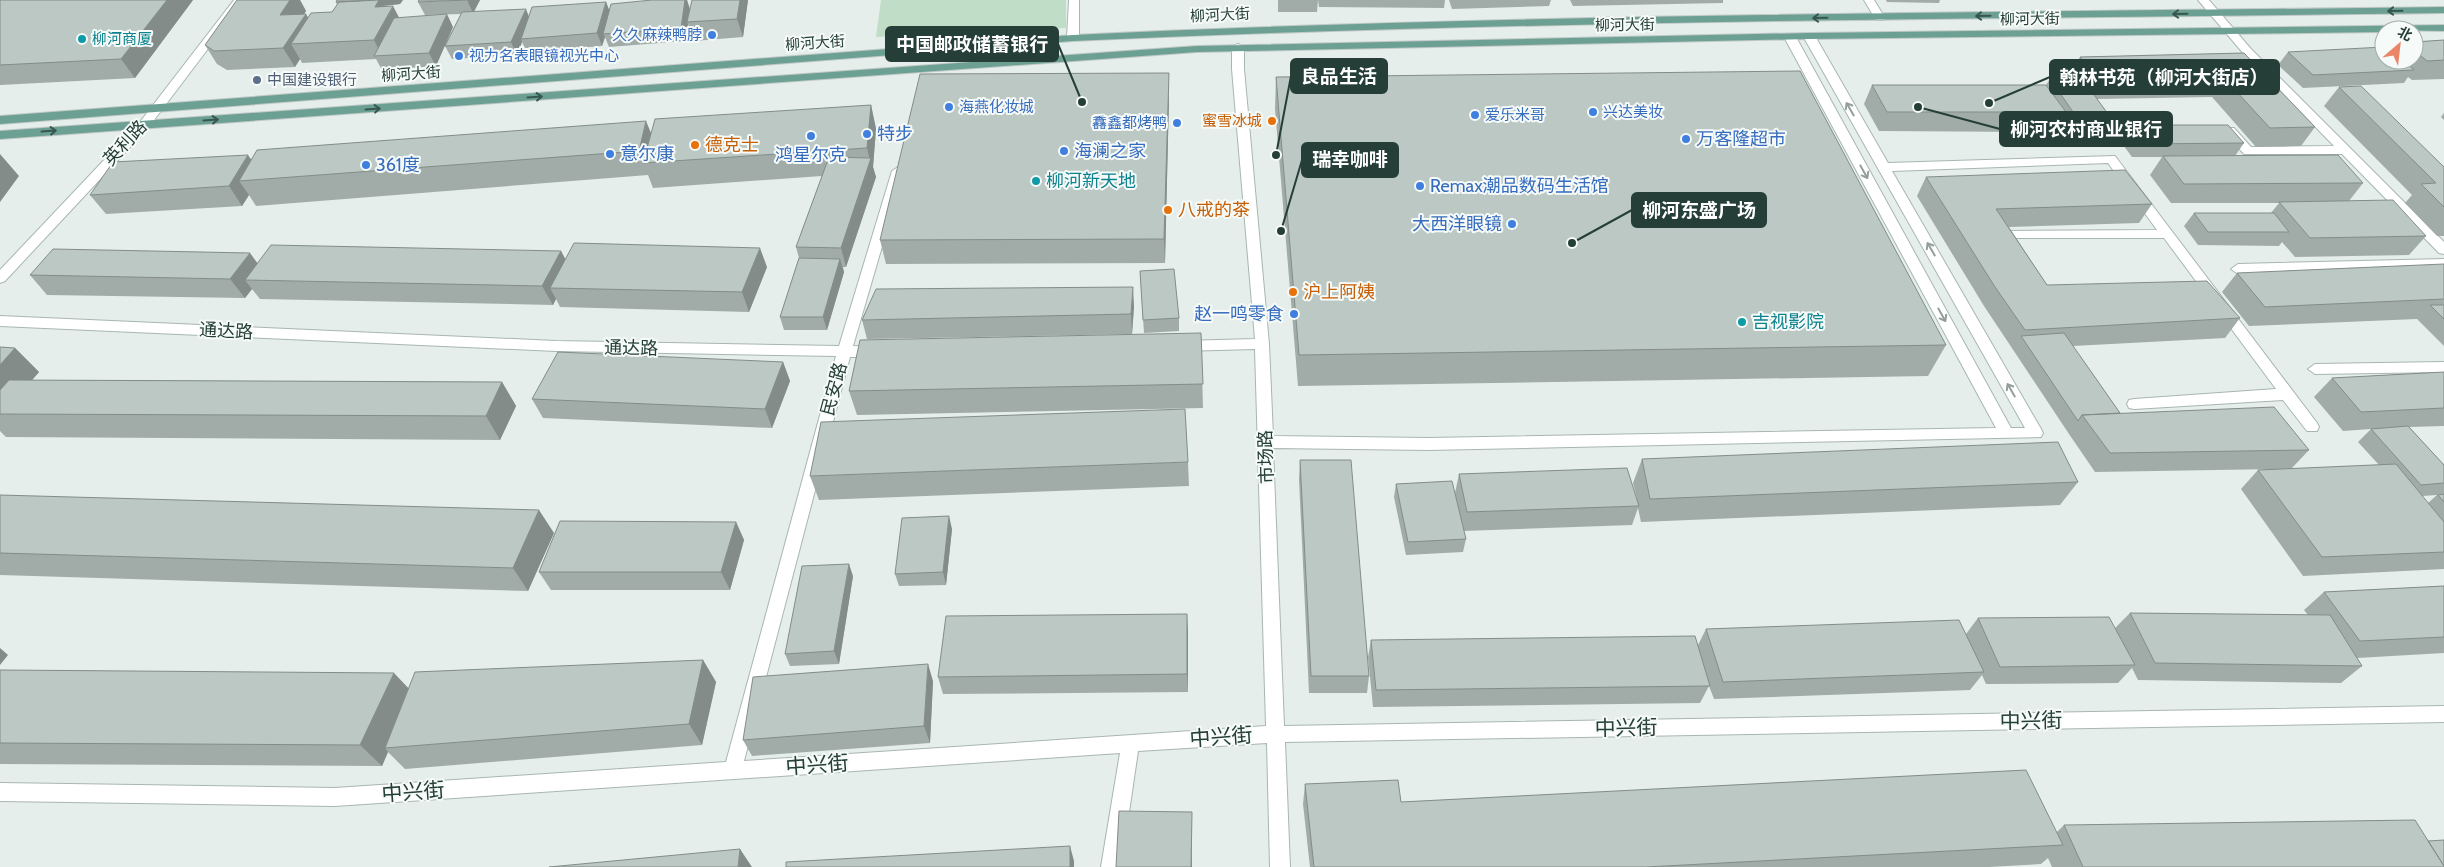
<svg xmlns="http://www.w3.org/2000/svg" width="2444" height="867" viewBox="0 0 2444 867" font-family="Cabin,'Noto Sans SC',sans-serif">
<rect width="100%" height="100%" fill="#e5eeea"/>
<path fill="#c0ddc7" d="M881,0h185v28l-190,9z"/>
<g fill="none" stroke-linecap="round" stroke-linejoin="round">
<defs>
<path id="minor" d="M234,0h11l-97,128 -143,153 -5,2v-13l140,-148z
M1069,0h10v38l-6,3 -6,-3z
M1864,0h10l11,18 -1,2h-8z
M2198,0h11l42,49 193,193v12l-5,-1 -97,-99h-98l-18,-20 -2,-3 2,-3h8l17,19 83,-1 -91,-93z
M1809,33l6,3 73,127 227,-7 202,267 2,4 -2,4h-10l-24,-31 -149,9 -5,-1 -2,-4 2,-4 5,-1 142,-10 -112,-151h-164l-2,-3 7,-4 152,-1 -49,-67 -216,8 149,258 2,4 -2,4 -613,13 -155,-2 11,278 1160,-20v16l-1159,20 5,125h-20l-3,-124 -129,8 -17,116h-20l19,-114 -785,53 -335,-5v-18l335,5 391,-26 110,-406 -280,-5 -556,-25v-10l556,25 283,5 53,-175 6,-4 6,4 -51,175 25,1 7,5 -7,5h-28l-106,404 522,-35 -11,-377 -74,2 -7,-5 7,-5 74,-2 -23,-270v-22l6,-3 6,3v22l25,275 4,92 155,2 568,-10 -212,-391 6,-3 6,3 215,391h14l-222,-392z
M2444,259v8l-206,7 -7,-5 7,-5z
M2444,362v10l-129,2 -7,-5 7,-5z"/>
<path id="major" d="M2444,7v6c-457,6 -914,7 -1371,28l-1073,83v-8l1073,-81c457,-22 914,-22 1371,-28z
M2444,25v6l-60,-1v2l-575,7 -612,13 -1197,87v-8l1197,-85 612,-13z"/>
</defs>
<use href="#minor" stroke="#a8b6b1" stroke-width="2"/>
<use href="#major" stroke="#c2c9c7" stroke-width="2"/>
<use href="#minor" fill="#fff" fill-rule="evenodd"/>
<use href="#major" fill="#6ca092" fill-rule="evenodd"/>
</g>
<path fill="#a1aca8" fill-rule="evenodd" d="M0,0h193l-58,78 -135,7z
M237,0h68h-5l6,11 -2,3 4,4 24,-6 5,-7 -1,-3 1,-2h66l-3,4 -18,2 17,12 54,9 -17,39 -54,4 -6,-11 -74,4 -2,-4 -5,8 -68,3 -10,-6 -12,-19z
M480,0l-6,12 55,4 77,-14 3,8 43,-10h35l3,9 58,-9 -5,37 -49,4 -6,-17 -3,17 -76,6 -4,-10 -3,9 -75,6 -5,-10 -5,13 -65,4 -7,-13 16,-32 -36,1 -7,-13z
M1278,0h40l-1,12h-39z
M1318,0h127l-1,8 -125,-1z
M1449,0h102l-2,6 -97,3z
M1570,0h153v3l-150,3z
M1886,0h54l-1,3 -52,-1z
M2444,40v39l-32,1 -4,-3 -4,6 -101,5 -25,-23 10,-13 96,8h30v-18z
M2244,53l71,74 -14,19 -45,1 -44,-50 -115,2 22,30 -8,13h-34l-15,-22 -7,12 -176,-1 -15,-27 8,-19h174l4,-6h4l-2,-3 7,-14 15,5 6,-10z
M1276,77l670,268 -18,31 -630,10 -23,-277z
M2339,87l105,80v69h-7l-32,-33 7,-8 -88,-89z
M1169,97l-4,166 -279,1 -6,-24z
M871,105l5,24 -3,38 3,10 -30,90h-3l1,5 -17,58h-43l-4,-13 19,-59 -3,-11 26,-71 -169,12 -5,-13 -392,31 -7,-11 -7,11 -136,8 -16,-19 161,-35 400,-26z
M2444,113v7l-3,-3z
M2127,125l117,18 -9,13 128,27 -14,18 77,35 -17,19 -114,2 -13,-15 -3,4 -81,-1 -14,-19 10,-13h77l8,-10h-108l-21,-28 12,-18h-30l-14,-19z
M1926,177l226,27 -13,19 -130,4 38,58 193,33 -15,20 -152,8 47,67 189,37 -18,19 88,-4 -21,-23 13,-13 -28,2 -29,-34 18,-19 112,-6v54l-35,1 35,38v104l-141,7 -62,-87 17,-19 18,-1 -181,3 -26,-38 -85,-128 -67,-110zM2437,495l-9,8 -6,-7z
M561,251l4,8 202,8 -18,45 -189,-5 -4,-8 -3,6 -293,-6 -8,-10 -7,9 -198,-3 -17,-20 228,-12z
M1140,271l39,47v13l-35,2z
M2237,273l207,26v47l-27,-27 -168,7 -27,-34z
M1134,306l-2,28 -265,5 -5,-19z
M1201,333l2,75 -346,7 -8,-24z
M0,347l15,1 24,24 -7,8 470,2 14,24 -16,34 -494,-3 -6,-6z
M783,362l7,19 -18,47 -229,-10 -11,-19z
M1642,459l436,23 -18,23 -419,17 -3,-14 -6,17 -169,6 3,8 -3,13 -57,3 -12,-58 2,-13 65,36 -6,-27 4,-19 178,25 -4,-16z
M1300,460l69,216 -2,17h-58l-10,-214z
M1188,462l1,24 -370,14 -9,-24z
M0,495l554,38 -26,58 -528,-16z
M736,522l8,18 -14,50h-179l-12,-18z
M952,529l-6,56 -47,1 -4,-12z
M853,576l-14,88 -49,2 -5,-12z
M2444,586v67l-87,5 5,8 -21,17 -203,-3 -6,-12 -14,15 -132,1 -4,-9 -12,15 -256,9 -5,-13 -9,17 -327,4 -5,-50 3,-17 327,5 8,-16 260,5 12,-16 137,10 15,-15 178,2 -4,-5 20,-18z
M1188,631v61l-245,2 -5,-17z
M703,660l13,22 -14,63 -297,24 -17,-17 -6,14 -382,-2v-94l408,18z
M933,681l-3,62 -178,13 -9,-16z
M1305,784l96,18 656,30 7,-7 380,42h-392l-4,-9 -7,6 -52,3h-679l-7,-63z"/>
<path fill="#838c88" d="M167,0h26l-58,78 -14,-19z
M290,0h10l6,11 -15,23 -11,-19z
M360,0h43l-3,4 -18,2 6,10 5,-10 10,19 -21,31 -8,-16z
M467,0h13l-7,13z
M685,0h2l3,10 -3,12 1,2 -3,17 -4,-13z
M740,0h8l-5,37 -6,-18z
M606,2l5,13 -8,19 2,3 -3,9 -5,-13z
M526,9l5,13 -10,17 1,3 -5,13 -6,-13z
M306,14l11,19 -26,11 9,15 -5,8 -12,-19z
M447,14l6,13 -17,39 -7,-13z
M1169,73v24l-4,166 -1,-24z
M871,105l5,24 -3,38 3,10 -30,90 -5,-19 29,-87 -3,-13z
M646,121l10,24 -12,18 -5,-12z
M0,154l19,22 -19,26z
M248,155l13,19 -22,7 10,14 -7,11 -13,-20z
M760,248l7,19 -18,45 -7,-20z
M561,251l10,19 -21,18 6,11 -3,6 -11,-19z
M250,253l14,19 -19,8 7,9 -7,9 -15,-19z
M840,259l4,13 -17,58 -4,-13z
M1133,287l1,19 -2,28 -1,-20z
M15,348l24,24 -36,42h-3v-49z
M783,362l7,19 -18,47 -7,-19z
M502,382l14,24 -16,34 -14,-24z
M539,510l15,23 -26,58 -15,-23z
M949,516l3,13 -6,56 -3,-13z
M736,522l8,18 -14,50 -9,-18z
M849,564l4,12 -14,88 -5,-13z
M1187,614l1,17v61l-1,-18z
M0,648l8,7 -8,10z
M703,660l13,22 -14,63 -13,-21z
M928,664l5,17 -3,62 -6,-17z
M394,673l20,21 -29,54 3,4 -6,14 -22,-21z
M1192,812v55h-1z
M1070,846l4,15v6h-4z
M740,849l12,18h-14z"/>
<path fill="#bbc8c3" stroke="#838c88" d="M0,0h167l-46,59 -121,6z
M237,0h53l-10,15 26,-1 -23,34 -69,3 -9,-6z
M337,0h23l-1,1 -23,1z
M379,0l-4,7 18,-1 -19,34 -83,4 20,-31 21,-1 7,-10z
M419,0h48l-49,2z
M652,0h33l-4,28 -78,6 8,-30z
M692,0h48l-3,19 -50,3z
M606,2l-9,31 -76,6 11,-32z
M526,9l-15,33 -66,4 17,-34z
M447,14l-18,39 -55,3 20,-38z
M2444,40v20l-17,1 -13,-11v-8z
M2384,47v13h19l11,10 -101,5 -25,-23z
M2244,53l71,74 -45,1 -46,-50 -126,2 -18,-23z
M2059,62h11l49,67h-34l-35,-50h21z
M1800,71l146,274 -647,10 -23,-278z
M1169,73l-5,166 -284,1 40,-166z
M1872,85h174l20,27h-179z
M2361,86l83,81v40l-23,-23 15,-1 -97,-96z
M871,105l-4,43 -224,15 12,-44z
M646,121l-7,30 -400,30 18,-31z
M2127,125h101l16,18 -103,1z
M248,155l-19,31 -139,9 23,-33z
M2338,155l25,28 -179,1 -21,-28z
M829,157l42,1 -30,90 -45,-1z
M2125,170l27,34 -156,5 51,76 160,-4 33,37 -215,12 -30,-43 -69,-110z
M2393,200l33,36 -116,2 -31,-36z
M2194,213h80l15,19h-81z
M574,243l186,5 -18,44 -192,-4z
M271,245l290,6 -19,35 -297,-6z
M53,249l197,4 -20,26 -200,-4z
M799,258l41,1 -17,58h-43z
M2444,264v35l-179,8 -28,-34z
M1174,269l5,49 -36,2 -3,-49z
M1133,287l-2,27 -269,6 14,-31z
M2430,305h14v14z
M1201,333l2,51 -354,7 11,-51z
M2064,333l56,80 -38,2 -4,6 -57,-85z
M0,347l15,1 -15,17z
M558,352l225,10 -18,47 -233,-10z
M2444,372v36l-83,4 -29,-34z
M9,380l493,2 -16,34 -486,-2v-24z
M2274,407l35,43 -199,3 -28,-38z
M1185,409l3,53 -378,14 11,-54z
M2408,426l36,39v18l-23,2 -50,-56z
M2058,442l20,40 -428,17 -8,-40z
M1300,460h51l18,216h-58z
M2396,464l48,58v30l-122,5 -64,-87z
M1627,468l12,38 -172,6 -8,-38z
M1452,481l14,58 -58,3 -12,-58z
M2444,494v8l-6,-7z
M0,495l539,15 -26,58 -513,-15z
M949,516l-6,56 -48,2 7,-56z
M560,521l176,1 -15,50h-182z
M849,564l-15,87 -49,3 17,-88z
M2444,586v51l-84,4 -36,-49z
M2130,613l200,2 32,51 -207,-3z
M1187,614v60l-249,3 8,-61z
M2109,617l26,48 -135,2 -22,-49z
M1959,620l25,52 -261,10 -17,-53z
M1695,636l15,50 -334,4 -5,-50z
M703,660l-14,64 -304,24 30,-76z
M928,664l-4,62 -181,14 10,-63z
M0,670l394,3 -34,72 -360,-2z
M2026,770l37,75 -417,22h-332l-9,-83 93,-4 3,22z
M1119,811l73,1 -1,55h-75z
M2415,820l29,46v1h-361l-19,-42z
M2444,840v26l-16,-25z
M1070,846v21h-284v-5z
M740,849l-2,18h-189z"/>
<defs><path id="oneway-shaft" d="M-6 0H5M1.5-3L5.5 0L1.5 3" fill="none" stroke-width="1.6" stroke-linecap="round" stroke-linejoin="round" transform="scale(1.25)"/></defs>
<g stroke="#37574e">
<use href="#oneway-shaft" transform="translate(2395 11) rotate(179)"/>
<use href="#oneway-shaft" transform="translate(2180 14) rotate(179)"/>
<use href="#oneway-shaft" transform="translate(1983 16) rotate(179)"/>
<use href="#oneway-shaft" transform="translate(1820 18) rotate(179)"/>
<use href="#oneway-shaft" transform="translate(535 97) rotate(-4)"/>
<use href="#oneway-shaft" transform="translate(373 109) rotate(-4)"/>
<use href="#oneway-shaft" transform="translate(211 120) rotate(-4)"/>
<use href="#oneway-shaft" transform="translate(49 131) rotate(-4)"/>
</g>
<g stroke="#929f9c">
<use href="#oneway-shaft" transform="translate(1850 109) rotate(-120)"/>
<use href="#oneway-shaft" transform="translate(1864 172) rotate(61)"/>
<use href="#oneway-shaft" transform="translate(1931 249) rotate(-120)"/>
<use href="#oneway-shaft" transform="translate(1942 315) rotate(61)"/>
<use href="#oneway-shaft" transform="translate(2011 390) rotate(-120)"/>
</g>
<g fill="#3f7fe0" stroke="#f6faf8" stroke-width="2">
<circle cx="712" cy="35" r="5"/>
<circle cx="459" cy="56" r="5"/>
<circle cx="949" cy="107" r="5"/>
<circle cx="1593" cy="112" r="5"/>
<circle cx="1475" cy="115" r="5"/>
<circle cx="1177" cy="123" r="5"/>
<circle cx="867" cy="134" r="5"/>
<circle cx="811" cy="136" r="5"/>
<circle cx="1686" cy="139" r="5"/>
<circle cx="1064" cy="151" r="5"/>
<circle cx="610" cy="154" r="5"/>
<circle cx="366" cy="165" r="5"/>
<circle cx="1420" cy="186" r="5"/>
<circle cx="1512" cy="224" r="5"/>
<circle cx="1294" cy="314" r="5"/>
</g>
<g fill="#0f9aa8" stroke="#f6faf8" stroke-width="2">
<circle cx="82" cy="39" r="5"/>
<circle cx="1036" cy="181" r="5"/>
<circle cx="1742" cy="322" r="5"/>
</g>
<circle fill="#5c6f8a" stroke="#f6faf8" stroke-width="2" cx="257" cy="80" r="5"/>
<g fill="#e8710a" stroke="#f6faf8" stroke-width="2">
<circle cx="1272" cy="121" r="5"/>
<circle cx="695" cy="145" r="5"/>
<circle cx="1168" cy="210" r="5"/>
<circle cx="1293" cy="292" r="5"/>
</g>
<g text-anchor="middle" stroke-width="4" stroke-linejoin="round" paint-order="stroke">
<g font-size="15" fill="#253f38" stroke="#f6faf8">
<text transform="translate(1220 15) rotate(-3)" y="5">柳河大街</text>
<text transform="translate(2030 19) rotate(-1)" y="5">柳河大街</text>
<text transform="translate(1625 25) rotate(-1)" y="5">柳河大街</text>
<text transform="translate(815 43) rotate(-4)" y="5">柳河大街</text>
<text transform="translate(411 74) rotate(-4)" y="5">柳河大街</text>
</g>
<g font-size="15" fill="#366cbe" stroke="#f6faf8" text-anchor="start">
<text x="702" y="40" text-anchor="end">久久麻辣鸭脖</text>
<text x="469" y="61">视力名表眼镜视光中心</text>
<text x="959" y="112">海燕化妆城</text>
<text x="1603" y="117">兴达美妆</text>
<text x="1485" y="120">爱乐米哥</text>
<text x="1167" y="128" text-anchor="end">馫鑫都烤鸭</text>
</g>
<g font-size="15" fill="#0d838f" stroke="#f6faf8" text-anchor="start">
<text x="92" y="44">柳河商厦</text>
</g>
<g font-size="15" fill="#4e5e75" stroke="#f6faf8" text-anchor="start">
<text x="267" y="85">中国建设银行</text>
</g>
<g font-size="15" fill="#c56008" stroke="#f6faf8" text-anchor="end">
<text x="1262" y="126">蜜雪冰城</text>
</g>
<g font-size="18" fill="#366cbe" stroke="#f6faf8" text-anchor="start">
<text x="877" y="140">特步</text>
<text x="1696" y="145">万客隆超市</text>
<text x="1074" y="157">海澜之家</text>
<text x="620" y="160">意尔康</text>
<text x="811" y="161" text-anchor="middle">鸿星尔克</text>
<text x="376" y="171">361度</text>
<text x="1430" y="192">Remax潮品数码生活馆</text>
<text x="1502" y="230" text-anchor="end">大西洋眼镜</text>
<text x="1284" y="320" text-anchor="end">赵一鸣零食</text>
</g>
<g font-size="18" fill="#253f38" stroke="#f6faf8">
<text transform="translate(125 143) rotate(-47)" y="6">英利路</text>
<text transform="translate(226 331) rotate(3)" y="6">通达路</text>
<text transform="translate(631 348) rotate(1)" y="6">通达路</text>
<text transform="translate(834 389) rotate(-75)" y="6">民安路</text>
<text transform="translate(1266 457) rotate(-92)" y="6">市场路</text>
</g>
<g font-size="18" fill="#c56008" stroke="#f6faf8" text-anchor="start">
<text x="705" y="151">德克士</text>
<text x="1178" y="216">八戒的茶</text>
<text x="1303" y="298">沪上阿姨</text>
</g>
<g font-size="18" fill="#0d838f" stroke="#f6faf8" text-anchor="start">
<text x="1046" y="187">柳河新天地</text>
<text x="1752" y="328">吉视影院</text>
</g>
<g font-size="21" fill="#253f38" stroke="#f6faf8">
<text transform="translate(2031 721) rotate(-1)" y="7">中兴街</text>
<text transform="translate(1626 728) rotate(-1)" y="7">中兴街</text>
<text transform="translate(1221 737) rotate(-4)" y="7">中兴街</text>
<text transform="translate(817 765) rotate(-4)" y="7">中兴街</text>
<text transform="translate(413 792) rotate(-4)" y="7">中兴街</text>
</g>
</g>
<path fill="none" stroke="#253f38" stroke-width="2" d="M1082 102L1058 44M1276 155L1291 76M1989 103L2050 77M1918 107L2000 129M1281 231L1302 160M1572 243L1632 210"/>
<g fill="#253f38" stroke="#f6faf8" stroke-width="2">
<circle cx="1082" cy="102" r="5"/>
<circle cx="1276" cy="155" r="5"/>
<circle cx="1989" cy="103" r="5"/>
<circle cx="1918" cy="107" r="5"/>
<circle cx="1281" cy="231" r="5"/>
<circle cx="1572" cy="243" r="5"/>
</g>
<g fill="#253f38" stroke="#253f38" stroke-width="2">
<rect x="886" y="27" width="172" height="34" rx="5"/>
<rect x="1291" y="59" width="96" height="34" rx="5"/>
<rect x="2050" y="60" width="229" height="34" rx="5"/>
<rect x="2000" y="112" width="172" height="34" rx="5"/>
<rect x="1302" y="143" width="96" height="34" rx="5"/>
<rect x="1632" y="193" width="134" height="34" rx="5"/>
</g>
<g font-size="19" text-anchor="middle" font-weight="bold" fill="#fff">
<text x="972" y="51">中国邮政储蓄银行</text>
<text x="1339" y="83">良品生活</text>
<text x="2164" y="84">翰林书苑（柳河大街店）</text>
<text x="2086" y="136">柳河农村商业银行</text>
<text x="1350" y="166">瑞幸咖啡</text>
<text x="1699" y="217">柳河东盛广场</text>
</g>
<g transform="translate(2399 45) rotate(28)"><circle r="24" fill="#f6faf8" stroke="#a2afab"/>
<path d="M0-4L9 19L0 12L-9 19Z" fill="#ea8567"/>
<text y="-8" font-size="14" font-weight="bold" text-anchor="middle" fill="#253f38">北</text>
</g>
</svg>
